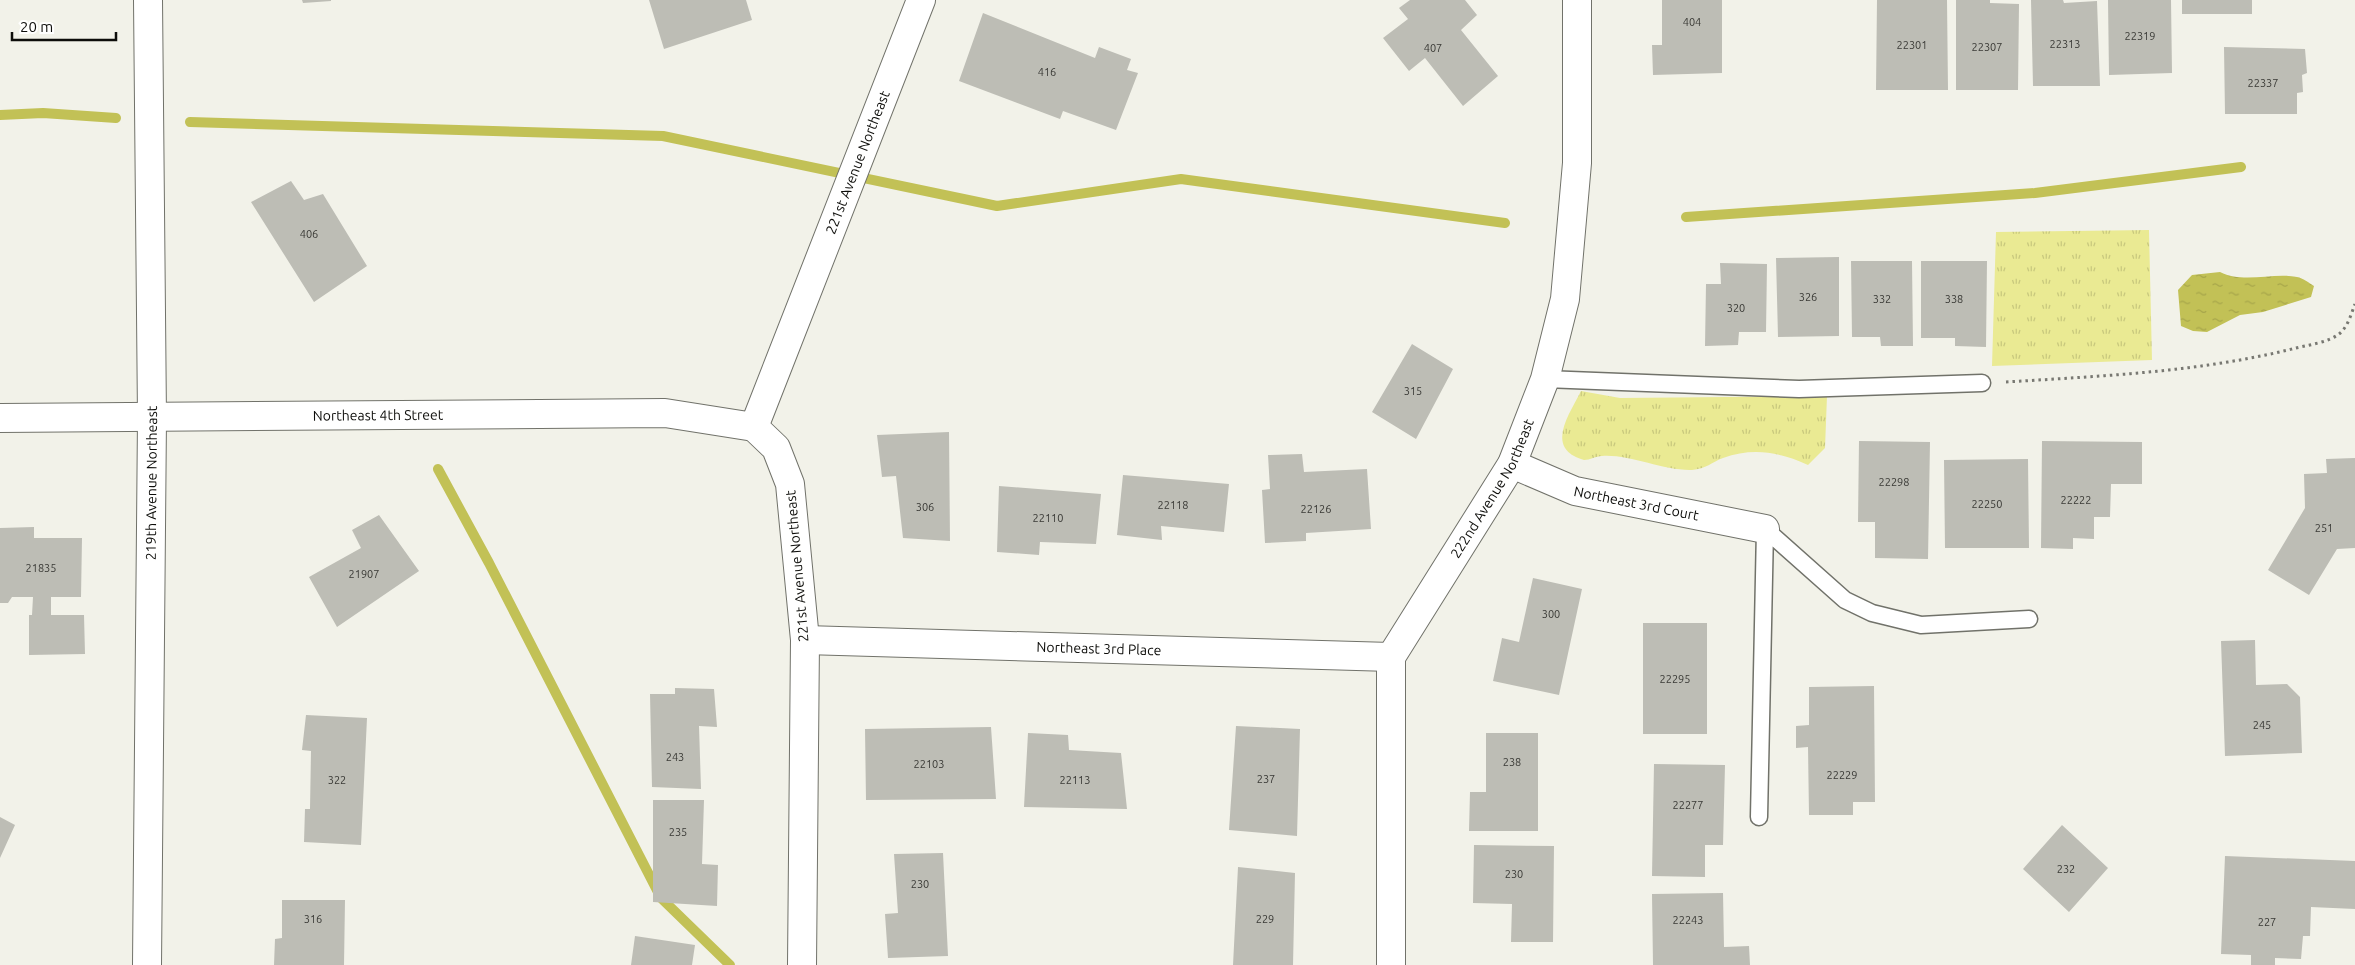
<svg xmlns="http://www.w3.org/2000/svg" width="2355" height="965" viewBox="0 0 2355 965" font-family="Ubuntu,sans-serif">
<defs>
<pattern id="grass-tufts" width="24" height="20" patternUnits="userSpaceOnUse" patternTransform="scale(1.25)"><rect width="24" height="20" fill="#eaea93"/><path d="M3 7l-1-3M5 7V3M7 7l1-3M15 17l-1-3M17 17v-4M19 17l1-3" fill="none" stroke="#c8c87d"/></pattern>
<pattern id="water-ripples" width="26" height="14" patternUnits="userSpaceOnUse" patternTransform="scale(1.25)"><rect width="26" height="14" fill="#c2c156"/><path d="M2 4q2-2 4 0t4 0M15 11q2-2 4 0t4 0" fill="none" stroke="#a6a54a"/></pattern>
</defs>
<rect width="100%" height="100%" fill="#f2f2e9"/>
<path fill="url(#grass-tufts)" d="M2149,230l3,130 -160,6 4,-134z
M1581,391l39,7 207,-2 -2,52 -17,17c-28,-13 -55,-18 -85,-7 -11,4 -17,11 -31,12 -28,1 -63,-16 -90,-14 -6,0 -12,4 -18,4 -40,-11 -15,-45 -3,-69z"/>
<path fill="url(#water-ripples)" d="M2220,272c24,12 53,0 77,5 6,1 12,6 17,9l-3,11 -48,15 -23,3 -33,17 -14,-1 -12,-5 -3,-36 14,-15z"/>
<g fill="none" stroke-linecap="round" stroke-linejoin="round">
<path stroke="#c2c156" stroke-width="10" d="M0,115l43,-2 73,5
M190,122l473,14 334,70 184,-27 324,44
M1686,217l349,-24 206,-26
M438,469l51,94 172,335 69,67"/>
</g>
<path fill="#bdbdb5" d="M302,0h29v1l-28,2z
M649,0h97l6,20 -88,29z
M1410,0h55l12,15 -16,15 37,46 -35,30 -38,-48 -16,13 -26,-33 25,-19 -9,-11z
M1662,0h60v73l-69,2 -1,-30h10z
M1877,0h70l1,90h-72z
M1956,0h34v3l29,1 -1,86h-62z
M2031,0h32l1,3 33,-2 3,85h-67z
M2108,0h63l1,73 -63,2z
M2182,0h70v14h-70z
M983,13l112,45 4,-11 32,12 -4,11 11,3 -22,57 -53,-19 -3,8 -101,-38z
M2224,47l81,2 2,24 -5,2 1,17 -6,1v21h-72z
M291,181l13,19 19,-6 44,72 -53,36 -63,-100z
M1839,257v79l-61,1 -2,-79z
M1851,261h61l1,85h-32l-1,-9h-28z
M1921,261h66l-1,86 -31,-1v-8h-34z
M1720,263l47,1 -1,68h-27l-1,13 -33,1 1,-62h15z
M1412,344l41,25 -37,70 -44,-27z
M949,432l1,109 -47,-3 -7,-62 -14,1 -5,-42z
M1859,441l71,1 -2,117 -53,-1v-36h-17z
M2042,441l100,1v42h-31l-1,33h-16v22l-21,-1v11l-32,-1z
M1302,454l2,18 63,-3 4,60 -65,4v8l-41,2 -3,-53 8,-1 -2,-34z
M2355,458v90l-18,1 -28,46 -41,-25 37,-62 -1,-34 23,-1 -1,-14z
M2028,459l1,89h-84l-1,-88z
M1123,475l106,9 -5,48 -63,-6 1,14 -45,-5z
M999,486l102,8 -5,50 -56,-2 -1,13 -42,-3z
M379,515l40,56 -82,56 -28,-50 52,-29 -9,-18z
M34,527v11h48l-1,59h-30v18h33l1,39 -56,1v-40h3l1,-18h-21l-4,6h-8v-75z
M1533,578l49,11 -23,106 -66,-14 9,-43 17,4z
M1643,623h64v111h-64z
M2255,640l1,45 31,-1 13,13 2,56 -77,3 -4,-115z
M1874,686l1,116h-22v13h-44l-1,-68 -12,1v-22l13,-1v-38z
M675,688l39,1 3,38 -18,-1 2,63 -49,-2 -2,-93h25z
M306,715l61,3 -6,127 -57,-3 1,-33h5l1,-58 -9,-1z
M1236,726l64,3 -3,107 -68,-6z
M991,727l5,72 -130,1 -1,-71z
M1028,733l40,2 1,15 52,3 6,56 -103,-2z
M1486,733h52v98h-69l1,-39h16z
M1654,764l71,1 -2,80h-18v32l-53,-1z
M653,800h51l-2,64 16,1 -1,41 -64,-4z
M0,817l15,8 -15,33z
M2062,825l46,43 -39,44 -46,-43z
M1474,845l80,1 -1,96h-42l1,-38 -39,-1z
M943,853l5,103 -60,2 -3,-44 13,-1 -4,-59z
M2225,856l130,5v48l-44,-2 -1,29h-7l-2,23 -26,-1v7h-24v-10l-30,-1z
M1238,867l57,6 -2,92h-60z
M1723,893l1,54 25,-1 1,19h-97l-1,-71z
M282,900h63l-1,65h-70l1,-26 7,-1z
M635,936l60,9 -3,20h-61z"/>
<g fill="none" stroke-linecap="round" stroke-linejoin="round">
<defs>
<path id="lane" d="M1545,379l254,10 183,-6
M1759,817l6,-288 80,71 27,13 49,12 108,-6"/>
<g id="street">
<path id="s1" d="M0,418l665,-5 89,14"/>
<path id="s2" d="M1512,464l63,27 190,38"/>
<path id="s3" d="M805,640l586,17"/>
<path id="s4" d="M147,965l5,-547 -4,-418"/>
<path id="s5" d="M802,965l3,-325 -15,-156 -14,-36 -22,-21 167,-427"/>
<path id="s6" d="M1391,965v-308l121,-193 33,-85 20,-80 12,-136v-163"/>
</g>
</defs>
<use href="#lane" stroke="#71726a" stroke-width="19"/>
<use href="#street" stroke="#71726a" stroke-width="30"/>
<path stroke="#787872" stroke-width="3" stroke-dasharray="2.5 4" stroke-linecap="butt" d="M2006,382c96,-6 193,-10 286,-33 15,-4 35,-6 47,-15 9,-7 12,-20 16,-30"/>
<use href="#lane" stroke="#fff" stroke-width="16"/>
<use href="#street" stroke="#fff" stroke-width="28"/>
</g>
<g text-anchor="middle" stroke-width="4" stroke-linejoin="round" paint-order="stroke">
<g font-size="11" fill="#393935">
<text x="1692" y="26">404</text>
<text x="2140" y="40">22319</text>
<text x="2065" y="48">22313</text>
<text x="1912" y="49">22301</text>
<text x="1987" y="51">22307</text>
<text x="1433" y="52">407</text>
<text x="1047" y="76">416</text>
<text x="2263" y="87">22337</text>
<text x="309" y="238">406</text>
<text x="1808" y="301">326</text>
<text x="1882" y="303">332</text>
<text x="1954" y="303">338</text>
<text x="1736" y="312">320</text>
<text x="1413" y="395">315</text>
<text x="1894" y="486">22298</text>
<text x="2076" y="504">22222</text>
<text x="1987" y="508">22250</text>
<text x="1173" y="509">22118</text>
<text x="925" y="511">306</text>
<text x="1316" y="513">22126</text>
<text x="1048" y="522">22110</text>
<text x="2324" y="532">251</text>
<text x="41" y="572">21835</text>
<text x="364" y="578">21907</text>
<text x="1551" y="618">300</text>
<text x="1675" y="683">22295</text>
<text x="2262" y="729">245</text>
<text x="675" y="761">243</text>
<text x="1512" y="766">238</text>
<text x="929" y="768">22103</text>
<text x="1842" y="779">22229</text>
<text x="1266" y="783">237</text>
<text x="337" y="784">322</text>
<text x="1075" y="784">22113</text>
<text x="1688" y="809">22277</text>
<text x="678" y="836">235</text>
<text x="2066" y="873">232</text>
<text x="1514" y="878">230</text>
<text x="920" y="888">230</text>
<text x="313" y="923">316</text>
<text x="1265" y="923">229</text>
<text x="1688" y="924">22243</text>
<text x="2267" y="926">227</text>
</g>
<g font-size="14" fill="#0d0d0a" stroke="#fffffe">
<text dy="5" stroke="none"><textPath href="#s5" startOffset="835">221st Avenue Northeast</textPath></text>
<text dy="5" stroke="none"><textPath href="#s1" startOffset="378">Northeast 4th Street</textPath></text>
<text dy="5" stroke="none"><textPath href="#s4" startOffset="482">219th Avenue Northeast</textPath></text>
<text dy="5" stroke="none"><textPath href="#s6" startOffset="505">222nd Avenue Northeast</textPath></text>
<text dy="5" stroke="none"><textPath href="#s2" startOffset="131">Northeast 3rd Court</textPath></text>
<text transform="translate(797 566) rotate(-95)" y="5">221st Avenue Northeast</text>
<text dy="5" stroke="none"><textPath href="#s3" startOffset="294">Northeast 3rd Place</textPath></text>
</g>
</g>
<path d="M12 32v8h104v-8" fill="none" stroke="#0d0d0a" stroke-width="2.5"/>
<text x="20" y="32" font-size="15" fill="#0d0d0a" stroke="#fffffe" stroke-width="4" paint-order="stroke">20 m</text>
</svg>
